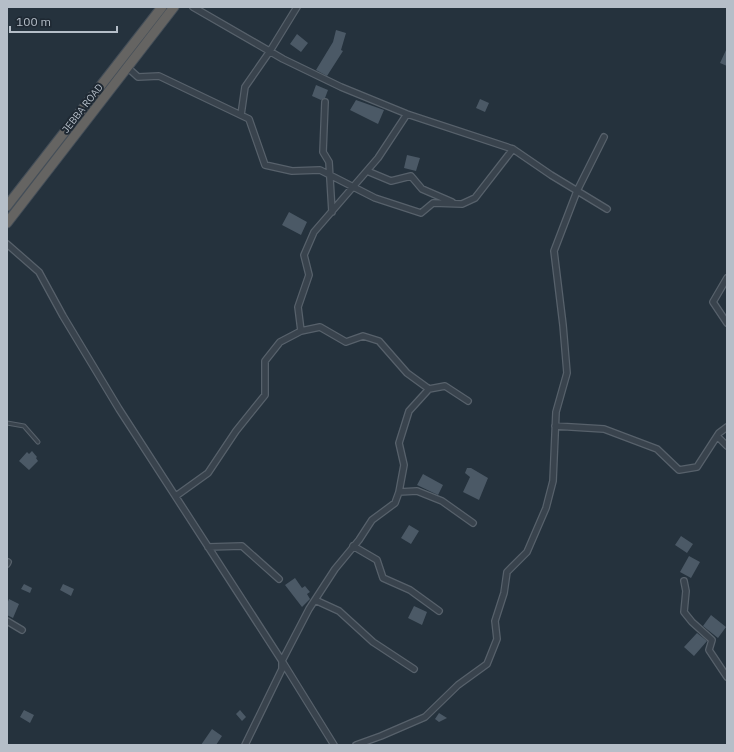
<svg xmlns="http://www.w3.org/2000/svg" width="734" height="752" viewBox="0 0 734 752" font-family="'IBM Plex Sans',sans-serif">
<rect width="100%" height="100%" fill="#25323d"/>
<path fill="#4b5966" d="M336,30l10,3 -5,17 2,1 -16,25 -11,-6 17,-28z
M297,34l11,9 -7,9 -11,-8z
M727,48v18l-7,-3z
M316,85l12,5 -3,8 -4,2 -9,-4z
M480,99l9,4 -4,9 -9,-4z
M356,100l28,10 -6,14 -28,-14z
M407,155l13,3 -4,13 -12,-3z
M289,212l18,10 -6,13 -19,-10z
M32,451l5,6 -1,1 2,3 -9,9 -10,-9 8,-9 2,2z
M467,468h4l17,10 -9,22 -16,-8 7,-15 -5,-4z
M423,474l20,11 -5,10 -21,-10z
M409,525l10,6 -8,13 -10,-6z
M681,536l12,8 -6,9 -12,-8z
M689,556l11,6 -9,16 -11,-6z
M295,578l7,10 3,-2 5,6 -3,2 3,5 -8,8 -17,-22z
M24,584l8,4 -2,5 -9,-4z
M63,584l11,5 -3,7 -11,-6z
M9,599l10,5 -6,14 -6,-3v-11z
M414,606l13,6 -5,13 -14,-7z
M711,615l15,12 -8,11 -15,-12z
M697,633l10,8 -13,15 -10,-9z
M24,710l10,5 -4,8 -10,-6z
M240,710l6,7 -4,4 -6,-7z
M439,713l8,5 -8,4 -4,-3z
M212,729l10,7 -6,9h-15z"/>
<g fill="none" stroke-linecap="round" stroke-linejoin="round">
<defs>
<path id="service" d="M7,423l17,3 14,16"/>
<path id="minor" d="M193,7l90,52 58,28 66,27 106,35 38,26 56,34
M127,67l11,10 21,-1 90,43 16,46 27,6 28,-1 55,28 46,15 12,-10 29,1 13,-6 38,-49
M325,102l-2,50 6,10 3,50
M407,114l-29,44 -64,74 -10,23 5,20 -11,32 3,24 19,-4 26,15 17,-6 16,5 28,32 22,16
M241,115l4,-28 25,-36 27,-44
M367,171l24,10 20,-5 11,13 30,13
M7,244l32,28 24,44 56,93 163,252v8l-37,76
M727,278l-14,24 14,21
M555,426l49,3 53,20 22,21 18,-3 22,-34 8,-6
M717,436l10,10
M399,492l18,-1 25,10 31,22
M176,496l32,-23 28,-42 29,-36v-34l15,-19 21,-11
M353,546l24,14 6,18 27,12 29,21
M208,547l34,-1 37,33
M7,564l1,-2
M684,581l2,10 -2,21 8,10 20,18 -3,10 18,27
M315,600l24,11 34,31 41,27
M7,621l15,9
M334,745l-52,-84 27,-52 26,-40 24,-29 13,-20 23,-17 4,-11 5,-27 -5,-22 10,-32 20,-22 16,-3 23,15
M356,745l25,-9 44,-19 33,-32 29,-21 10,-25 -2,-18 9,-28 3,-21 20,-20 19,-44 7,-27 3,-69 11,-39 -4,-48 -9,-74 23,-60 27,-54"/>
<path id="trunk" d="M7,206l155,-199
M7,223l167,-216"/>
</defs>
<use href="#service" stroke="#57616b" stroke-width="5"/>
<use href="#minor" stroke="#57616b" stroke-width="8"/>
<use href="#trunk" stroke="#444e58" stroke-width="11"/>
<use href="#service" stroke="#39434d" stroke-width="3"/>
<use href="#minor" stroke="#39434d" stroke-width="5.5"/>
<use href="#trunk" stroke="#656462" stroke-width="9"/>
</g>
<g text-anchor="middle" stroke-width="4" stroke-linejoin="round" paint-order="stroke">
<g font-size="10" fill="#b5bec8" stroke="#1e2832">
<text transform="translate(82 108) rotate(-52)" y="4">JEBBA ROAD</text>
</g>
</g>
<rect width="734" height="752" fill="none" stroke="#b5bec8" stroke-width="16"/>
<path d="M10 26v6h107v-6" fill="none" stroke="#b5bec8" stroke-width="2"/>
<text x="16" y="26" font-size="12" fill="#b5bec8" stroke="#1e2832" stroke-width="3" paint-order="stroke">100 m</text>
</svg>
